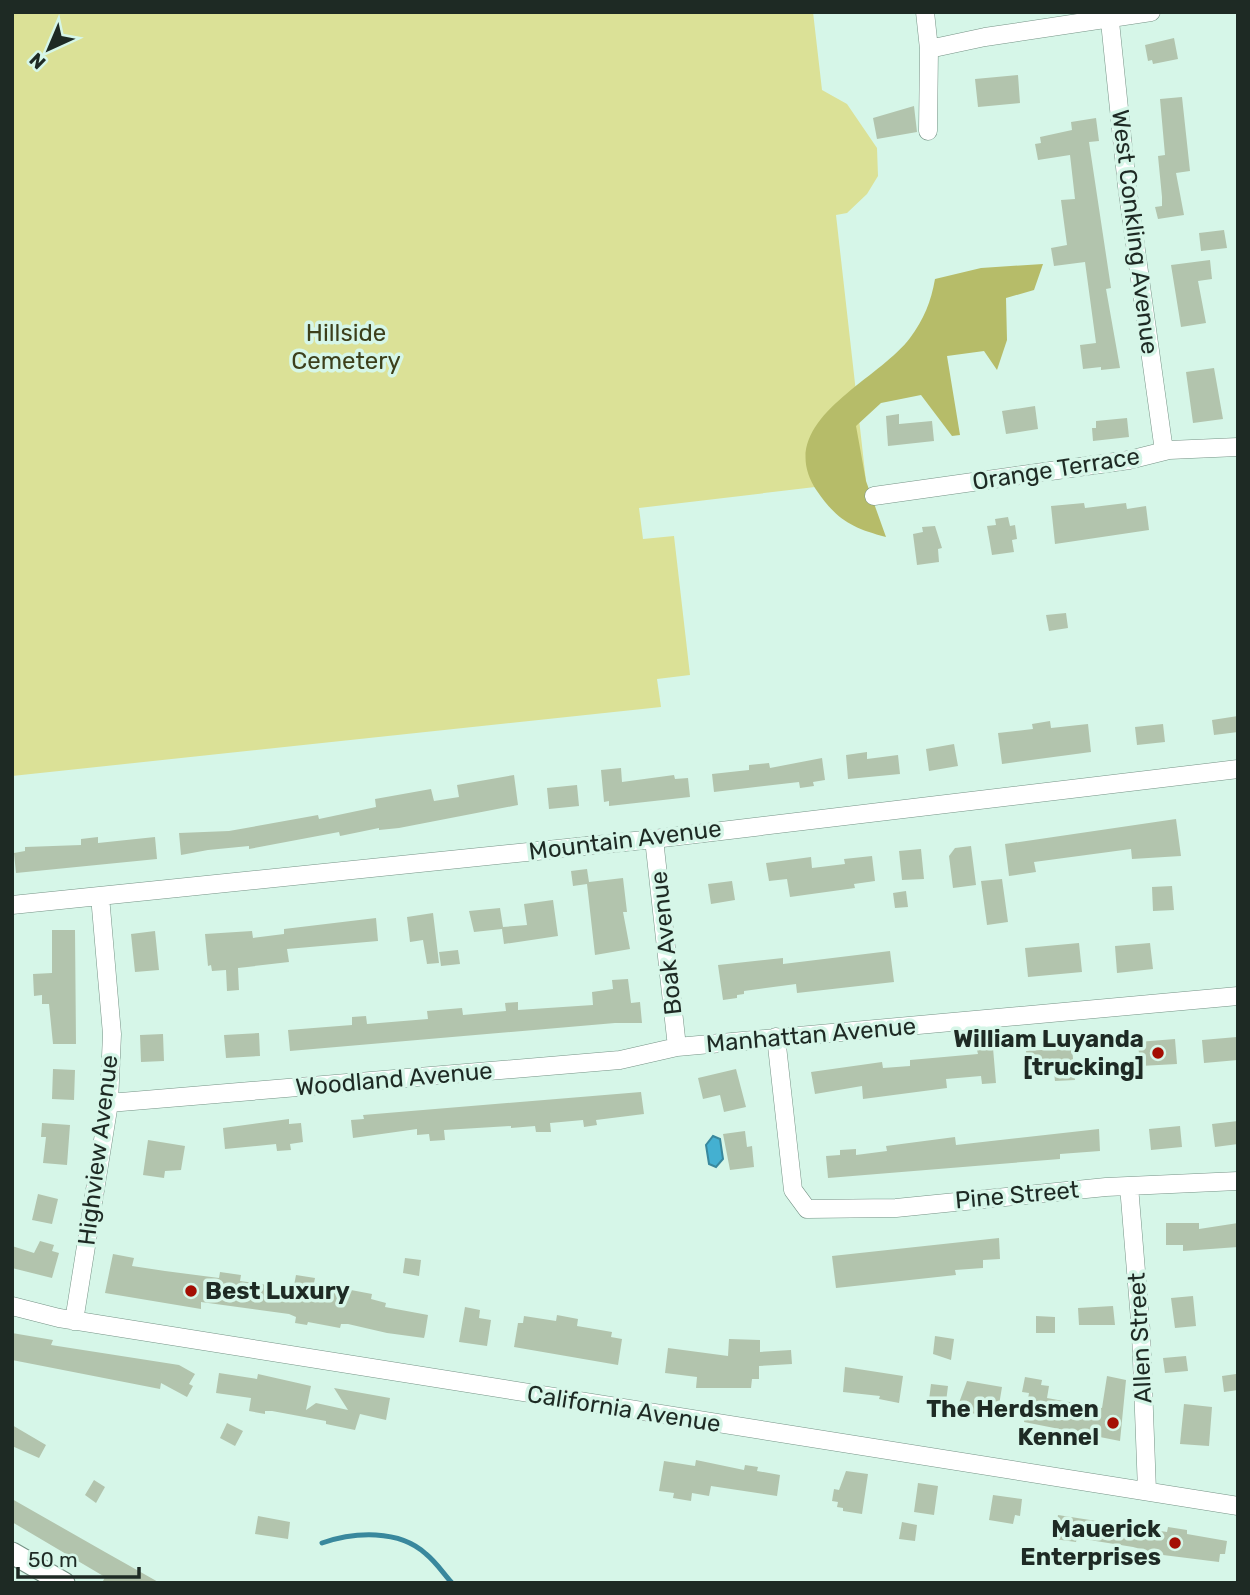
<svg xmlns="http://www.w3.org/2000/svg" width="1250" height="1595" viewBox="0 0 1250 1595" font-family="Rubik,sans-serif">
<rect width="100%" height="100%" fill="#d6f6e8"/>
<path fill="#dbe197" d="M12,12h801l9,78 25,14 30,44 1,28 -11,18 -20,19 -11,2 30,266 -227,27 4,31 31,-3 16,139 -33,4 4,28 -649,69z"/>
<path fill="#b6bc69" d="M1043,264l-9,26 -28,8 1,42 -10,30 -13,-19 -37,5 13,79 -8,1 -31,-41 -40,8 -25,23 10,55 20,56c-34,-9 -49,-17 -69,-46 -46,-69 59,-108 93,-153 14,-19 21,-36 25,-59l46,-11z"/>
<path fill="#44b0d1" stroke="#39889d" stroke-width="2" d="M713,1136l7,3 3,20 -7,8 -7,-3 -3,-19z"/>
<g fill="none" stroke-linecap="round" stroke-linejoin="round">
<path stroke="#39889d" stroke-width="5" d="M322,1543c32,-11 77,-14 104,11 10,8 17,19 26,29"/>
</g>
<path fill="#b2c4ad" d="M1174,38l4,21 -25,5 -1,-4 -4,1 -3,-16z
M1018,75l2,28 -42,4 -3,-28z
M1182,97l8,74 -14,2 8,42 -26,4 -3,-12 7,-1v-9l-4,-41 7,-1 -5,-56z
M914,106l3,26 -40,7 -4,-21z
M1096,118l3,23 -10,1 22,146 -5,1 14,79 -19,2v-3l-18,2 -3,-24 16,-2 -11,-81 -31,4 -3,-18 16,-3 -6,-45 14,-1 -5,-44 -32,5 -3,-16 6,-1 -1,-6 32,-7 -1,-8z
M1224,230l3,18 -26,3 -2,-18z
M1210,260l2,19 -14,2 8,42 -25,4 -10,-62z
M1214,368l9,51 -30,4 -7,-51z
M1035,406l3,23 -32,5 -4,-23z
M899,414v10l33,-3 2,20 -46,5 -2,-30z
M1127,418l2,19 -36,4 -1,-13h4v-7z
M1084,503l1,5 41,-5 1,6 19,-3 3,24 -94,14 -4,-38z
M1008,517l2,9 5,-1 2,14 -5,1 2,12 -22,3 -5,-29 9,-1 -1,-6z
M935,526l7,22 -4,1 1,13 -22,3 -4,-31 10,-2 -1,-5z
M1066,613l2,15 -19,3 -3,-16z
M1238,716v16l-24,3 -2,-15z
M1050,721l1,7 37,-4 3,28 -89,12 -4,-31 35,-4 -1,-5z
M1163,724l2,18 -28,3 -2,-18z
M954,744l4,22 -29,5 -3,-22z
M867,752v7l31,-4 2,19 -52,5 -2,-24z
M822,758l3,22 -12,2 1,4 -14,2 -1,-6 -85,10 -2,-18 37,-4v-5l20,-2 1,5z
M621,768l1,14 52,-7 1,4 13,-1 2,19 -81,9v-5l-5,1 -3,-32z
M514,775l4,30 -119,23 -20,2v-2l-39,8 -1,-4 -90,17v-3l-41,4 -27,5 -2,-22 50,-2 89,-16 1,4 57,-12 -1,-8 56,-10 3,12 25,-4 -2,-12z
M577,785l2,21 -30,3 -2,-21z
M1176,819l5,37 -49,3 -1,-10 -97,13 2,10 -27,4 -4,-32z
M98,837v6l57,-6 2,22 -141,14 -2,-20 11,-2v-4l56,-2v-6z
M971,846l5,39 -23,3 -4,-32 6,-8z
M921,849l3,30 -22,1 -3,-29z
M872,856l3,25 -21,3 1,4 -65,9 -3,-18 -18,2 -3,-18 45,-6 1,11 33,-4 -1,-5z
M587,869l2,13 34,-4 4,34h-4l7,37 -35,6 -8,-71 -14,2 -2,-15z
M1002,879l6,43 -21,3 -6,-44z
M732,881l3,19 -24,4 -3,-20z
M1172,886l2,24 -21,1 -1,-24z
M906,891l2,16 -13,1 -2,-15z
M553,900l5,36 -54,8 -2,-15 -28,3 -5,-21 31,-3 3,19 24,-2 -3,-21z
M433,913l6,50 -12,1 -4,-24 -13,2 -3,-25z
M376,918l2,23 -91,8 2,13 -51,6 1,22 -12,1 -1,-21 -14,1 -1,-6 -3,1 -3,-32 47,-3 1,7 31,-4v-5z
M52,930h23l1,114h-23l-4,-40h-7v-9l-8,1 -1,-22 19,-1z
M155,931l4,39 -24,2 -4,-38z
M1079,943l3,29 -54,5 -3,-29z
M1150,943l3,26 -36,4 -2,-27z
M458,950l2,14 -19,2 -2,-14z
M890,951l4,31 -97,11 -1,-9 -52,7v3l-7,1v3l-14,2 -5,-35 65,-7v6z
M628,979l3,24 9,-1 2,21h-27l-325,28 -2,-21 64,-5v-8l14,-1 1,8 61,-5 -1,-8 35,-3 1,7 43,-4 -1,-8 13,-1v8l75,-5 -1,-13 21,-3 -1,-9z
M259,1033l1,23 -34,2 -2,-23z
M163,1034l1,27 -23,1 -1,-27z
M1237,1037l1,23 -34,3 -2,-23z
M1175,1039l2,25 -37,2 -2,-24z
M993,1048l3,35 -14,1 -1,-8 -35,3 1,9 -84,11 -1,-13 -47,8 -4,-22 71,-10 1,6 27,-2v-6l68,-6 -1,-4z
M1072,1048l3,32 -20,1 -1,-9 -26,2 -2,-23z
M53,1069l22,1 -1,30 -22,-1z
M736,1069l10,38 -22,5 -4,-17 -17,4 -5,-21z
M641,1092l3,22 -48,6 1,5 -13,2 -1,-7 -33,3 1,9h-15l-1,-6 -24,2v-2l-67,4 1,10 -15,1 -1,-7 -12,1v-6l-64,9 -2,-18 13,-1 -1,-4z
M289,1119v5l12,-1 2,19 -13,2 1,6 -14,1 -1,-7 -51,5 -2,-21z
M1238,1121v23l-23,3 -3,-23z
M42,1123l28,2 -3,40 -24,-2 3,-26h-5z
M1180,1126l2,21 -31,3 -2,-21z
M1099,1129l1,22 -40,3v5l-232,19 -2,-22 14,-1v-5l16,-1v6l31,-4 -1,-5 69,-9 1,8z
M745,1131l2,16 5,-1 2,21 -24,3 -7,-36z
M148,1140l37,6 -4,24 -16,1 -1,7 -21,-3z
M38,1194l20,5 -6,25 -20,-4z
M1166,1223h33v6l39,-6v24l-55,4v-6h-17z
M999,1238l1,21 -17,1v8l-28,2 1,5 -120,13 -4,-32z
M40,1241l14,4 -2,6 7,2 -7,25 -40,-10v-22l22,7z
M113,1254l21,4 -2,8 33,5 54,7 1,-6 21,3 -1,6 28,4 -1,8 25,3 4,-21 19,3 -1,5 58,11 -1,5 15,4 -1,4 43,8 -3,19 -1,4 -37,-5 -39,-9h-7l-1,4 -32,-6 -1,3 -12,-2 1,-6 -7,-3 -88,-12v7l-96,-16z
M405,1258l16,2 -2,16 -16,-3z
M1193,1296l3,30 -21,2 -4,-30z
M1113,1306l2,19h-36l-1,-17z
M465,1307l15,3 -1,8 12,2 -4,26 -28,-4z
M557,1315l21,4 -1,7 35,6 -1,5 11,2 -4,26 -104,-18 4,-24h5l1,-7 32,5z
M1036,1316l19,1v16h-19z
M12,1333l41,7 -2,5 128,20 16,9 -6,10 4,2 -6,11 -26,-14 -1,6 -148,-29z
M935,1336l19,3 -3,21 -18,-6z
M729,1339l31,1v12l31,-2 1,14 -33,2v13h-7l-1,9h-55l1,-11 -32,-4 3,-25 60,8z
M1186,1356l2,15 -23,2 -2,-15z
M845,1367l58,9 -4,27 -20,-4 1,-3 -37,-4z
M219,1373l38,6 1,-5 53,12 -5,24 10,-7 32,7 -14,-22 56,10 -4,22 -26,-6 -5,16 -29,-6v-3l-54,-10h-7v3l-16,-3 2,-13 -35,-5z
M1236,1374l2,16 -14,2 -2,-16z
M1107,1376l19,4 -6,61 -96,-19 5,-29 -7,-1 3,-15 17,3 -1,5 8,1 -2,12 55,10z
M967,1381l35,6 -5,30 -41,-6z
M931,1384l17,2 -3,24 -17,-2z
M1184,1404l28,3 -3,39 -29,-2z
M227,1423l16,8 -8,15 -15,-8z
M12,1425l34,20 -7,13 -27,-12z
M696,1460l48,10 1,-5 13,2 -1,4 23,4 -3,21 -66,-10 -2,10 -17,-3 -1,8 -18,-3 1,-5 -15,-2 5,-30 31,5z
M846,1471l22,3 -6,40 -19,-3v-3l-6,-1 1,-5 -6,-1 2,-12 5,1z
M94,1480l11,7 -9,16 -11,-8z
M918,1483l20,3 -4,29 -20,-3z
M993,1495l29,4 -2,17 -5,-1 -2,9 -24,-4z
M12,1499l93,53 55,31h-58l3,-6 -93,-55z
M1058,1515l109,17 1,-5 19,3v4l40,7 -2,13h-5l-1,8 -56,-7 -30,-8 -56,-9 -1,4 -22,-3z
M258,1516l32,6 -2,17 -33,-5z
M902,1522l15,3 -2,16 -16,-2z"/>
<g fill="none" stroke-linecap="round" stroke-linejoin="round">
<defs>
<path id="minor" d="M925,12l4,37 -1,82
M1109,12l18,174 37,265
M929,49l56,-12 166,-25
M874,496l255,-36 40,-10 69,-3
M654,839l23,208
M12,905l642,-66 584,-70
M776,1037l17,153 14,19 89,-1 210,-21 132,-6
M109,1103l511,-43 57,-13 561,-51
M1129,1186l12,146 6,159
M12,1306l47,12 1179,188
M74,1321l35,-218 3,-69 -12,-138"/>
<path id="tertiary" d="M12,1553l52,30"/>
</defs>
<use href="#minor" stroke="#769386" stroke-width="19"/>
<use href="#tertiary" stroke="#769386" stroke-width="23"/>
<use href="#minor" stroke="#fff" stroke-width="18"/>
<use href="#tertiary" stroke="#fff" stroke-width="21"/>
</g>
<g fill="#a40e03" stroke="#d6f6e8" stroke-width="2.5">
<circle cx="1158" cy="1053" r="7"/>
<circle cx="191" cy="1291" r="7"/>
<circle cx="1113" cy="1423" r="7"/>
<circle cx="1175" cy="1543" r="7"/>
</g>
<g text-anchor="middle" stroke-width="7" stroke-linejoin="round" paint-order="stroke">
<g font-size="24" fill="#1e2a24" stroke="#d6f6e8">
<text transform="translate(1135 232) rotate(83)" y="8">West Conkling Avenue</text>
<text transform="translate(1056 469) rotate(-9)" y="8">Orange Terrace</text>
<text transform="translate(625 840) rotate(-7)" y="8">Mountain Avenue</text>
<text transform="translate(666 943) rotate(-96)" y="8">Boak Avenue</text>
<text transform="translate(811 1035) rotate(-5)" y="8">Manhattan Avenue</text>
<text transform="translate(394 1079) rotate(-5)" y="8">Woodland Avenue</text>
<text transform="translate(98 1150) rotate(-83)" y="8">Highview Avenue</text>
<text transform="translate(1017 1195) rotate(-5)" y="8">Pine Street</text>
<text transform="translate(1140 1338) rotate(-93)" y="8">Allen Street</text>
<text transform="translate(624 1409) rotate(9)" y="8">California Avenue</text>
</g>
<g font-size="24" fill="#3c3f1b" stroke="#d6f6e8">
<text x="346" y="341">Hillside<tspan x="346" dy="28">Cemetery</tspan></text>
</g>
<g font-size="24" font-weight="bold" fill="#1e2a24" stroke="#d6f6e8" text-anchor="end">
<text x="1144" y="1047">William Luyanda<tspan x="1144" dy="28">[trucking]</tspan></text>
<text x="205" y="1299" text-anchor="start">Best Luxury</text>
<text x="1099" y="1417">The Herdsmen<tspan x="1099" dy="28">Kennel</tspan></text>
<text x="1161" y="1537">Mauerick<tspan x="1161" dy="28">Enterprises</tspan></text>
</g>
</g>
<rect width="1250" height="1595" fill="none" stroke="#1e2a24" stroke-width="28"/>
<g transform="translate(49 49) rotate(224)" stroke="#d6f6e8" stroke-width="5" paint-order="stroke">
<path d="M0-5L12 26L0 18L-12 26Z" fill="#1e2a24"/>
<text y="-10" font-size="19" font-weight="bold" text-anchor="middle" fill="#1e2a24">N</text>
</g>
<path d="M18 1567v10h121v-10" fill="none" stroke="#1e2a24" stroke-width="3.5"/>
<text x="28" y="1567" font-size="21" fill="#1e2a24" stroke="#d6f6e8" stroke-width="5" paint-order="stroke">50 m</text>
</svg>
